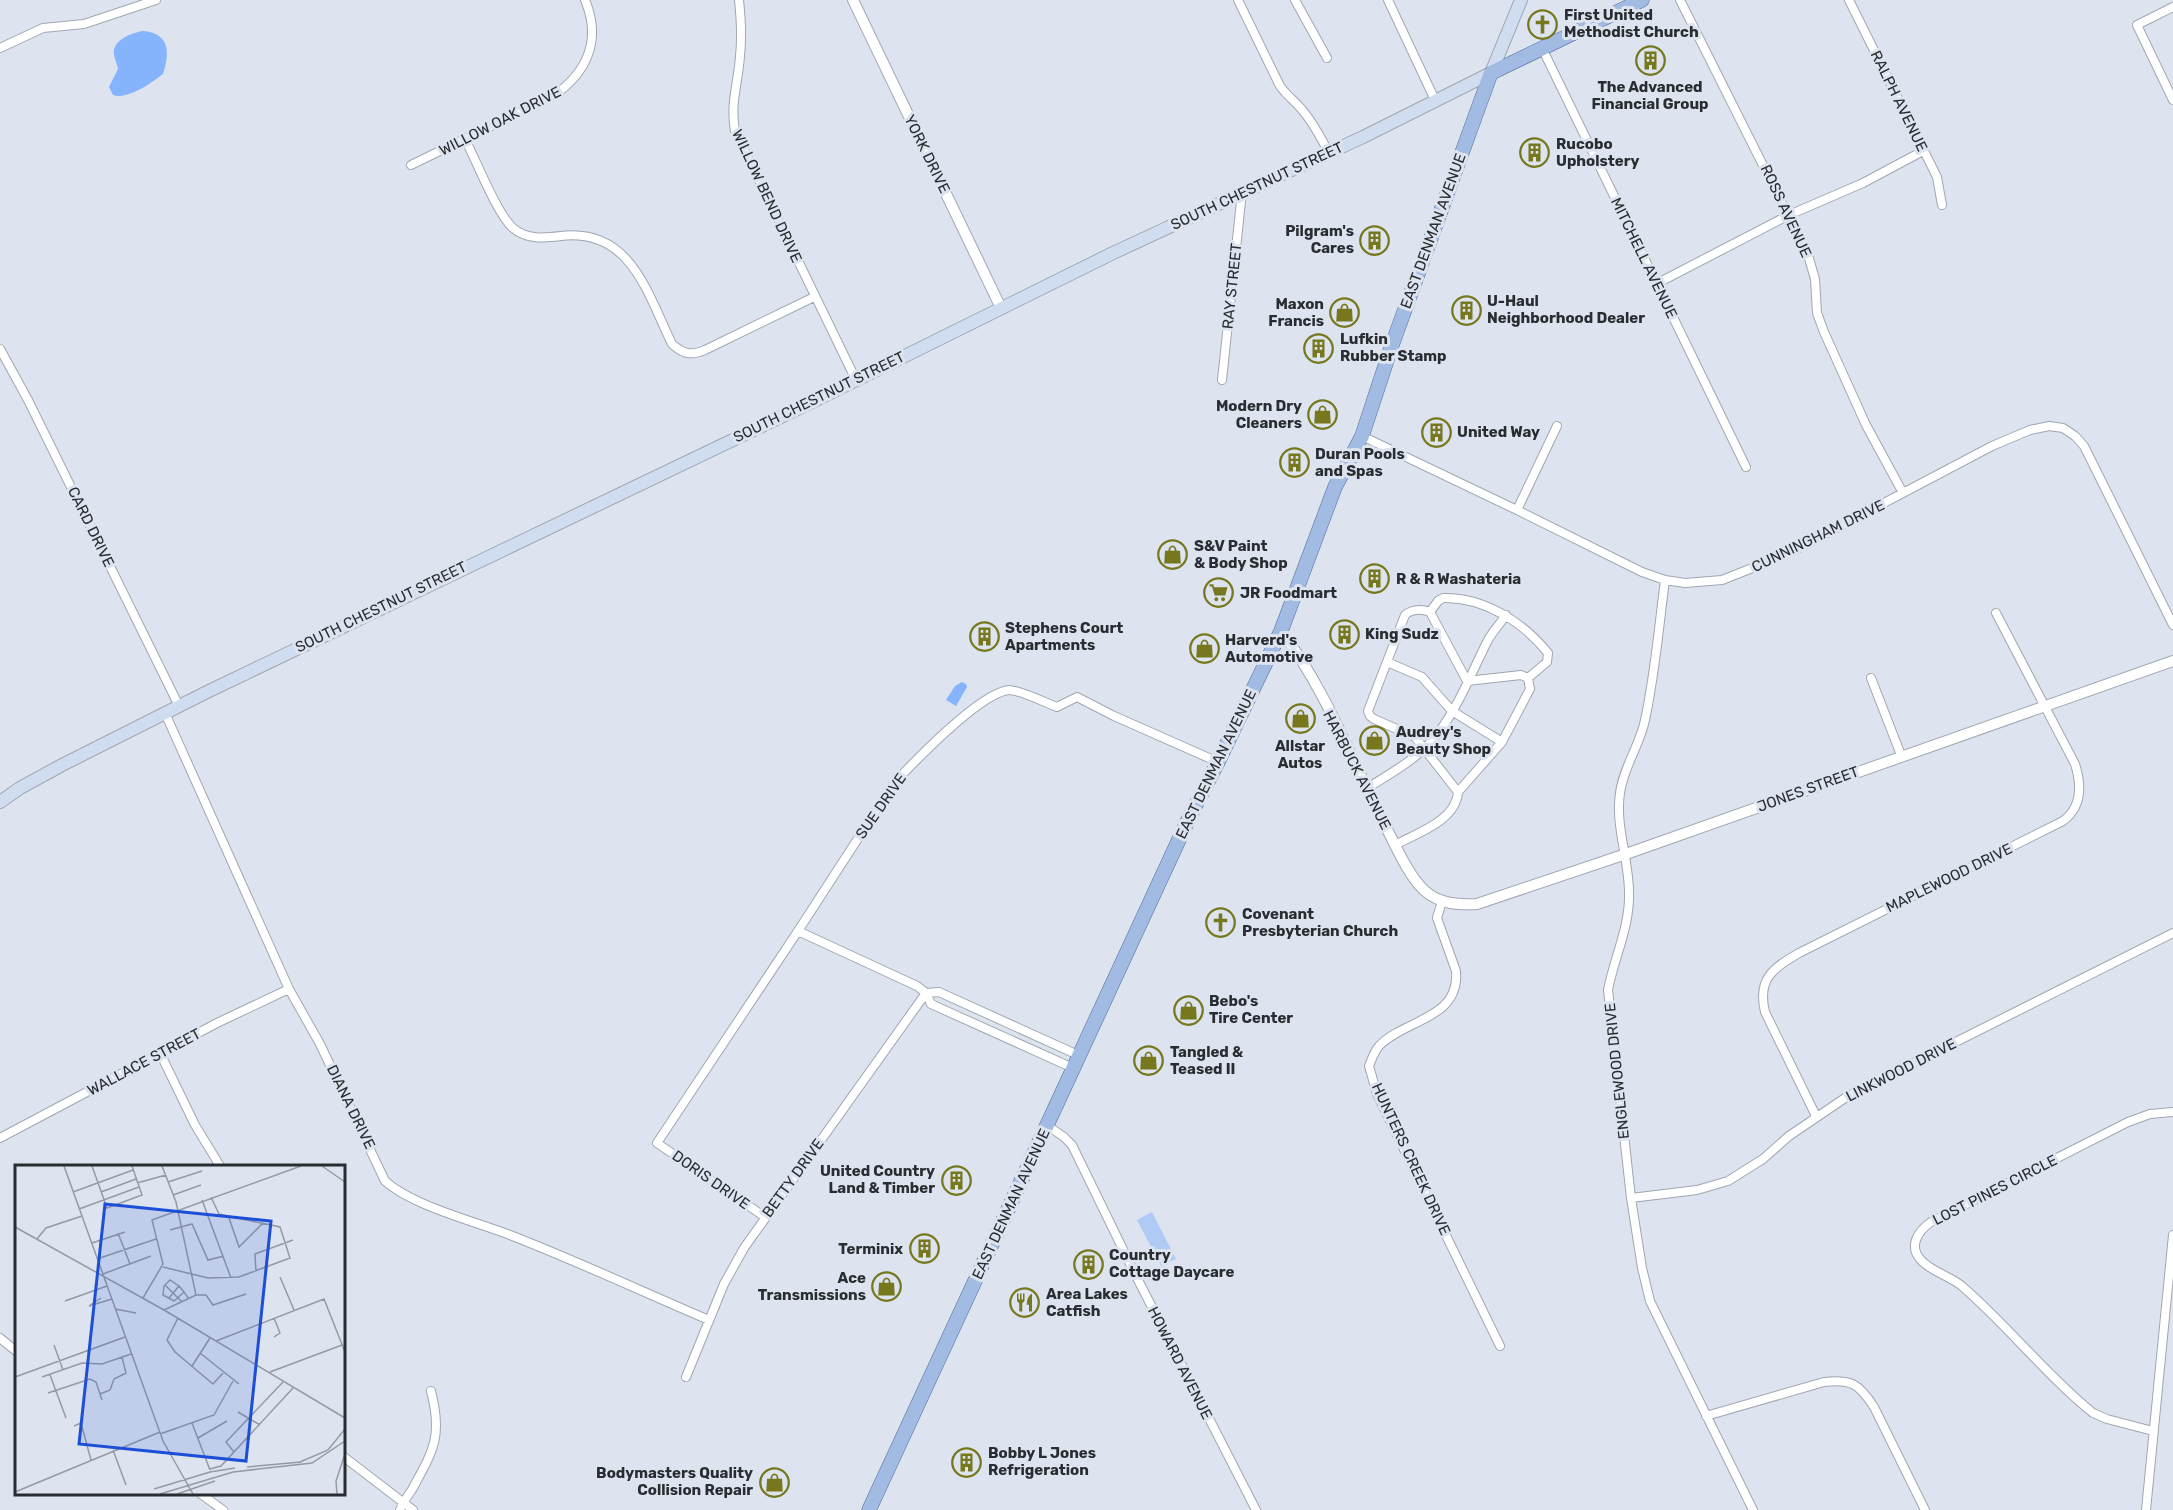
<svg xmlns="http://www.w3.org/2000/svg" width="2173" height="1510" viewBox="0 0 2173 1510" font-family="Rubik,sans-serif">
<rect width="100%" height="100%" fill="#dde4ef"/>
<path fill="#afcaf5" d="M1152,1212l24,47 -15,7 -24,-46z"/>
<path fill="#85b3fc" d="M142,31c28,2 28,21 21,43 -12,9 -35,26 -50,21l-4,-8 9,-18c-1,-5 -3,-9 -4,-14 -2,-15 16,-21 28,-24z
M962,682l4,2 1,3 -11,19 -10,-6 9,-14z"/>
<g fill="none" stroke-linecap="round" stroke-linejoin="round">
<defs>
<path id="minor" d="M739,0c2,19 3,38 1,56 -2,28 -10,47 -5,75l121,249
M1238,0l42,86c7,10 16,16 23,25 11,13 18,27 26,42
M1295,0l32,58
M1388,0l47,100
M1680,0l128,255 7,24 2,34 7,19 42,93 37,68
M1849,0l88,177 5,28
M2173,7l-36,18 36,75
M0,48l43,-20 41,-4 72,-24
M1542,48l204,419
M465,139c11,21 32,75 48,89 14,12 31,10 48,8 70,-8 86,57 111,108 11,10 19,12 33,6l109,-53
M411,165l142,-69c34,-23 49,-56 32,-96
M1656,284l133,-69 74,-32 60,-32
M0,349l28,51 151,306
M1222,380l20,-188
M1362,436l155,74 125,62 23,8 20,3 37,-3 43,-17 28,-12 199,-105 38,-16 19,-4 14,2 12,8 9,10 89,179
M1517,510l40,-84
M1665,580c-6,46 -10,94 -20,140 -5,25 -22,48 -25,73 -5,33 9,66 9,100 1,34 -15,65 -21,97l23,208 11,70 8,33 103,209
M1430,612l37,69
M1387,662l35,15 30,34 50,31 -44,50
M1871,678l30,77
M165,713l124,276 31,55 65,137c28,25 89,40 125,54 67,26 133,57 199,85
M1502,742l28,-53 -2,-11
M1366,789c25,-16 55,-32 73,-57 20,-27 33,-60 48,-90 5,-10 13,-18 19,-27
M1395,845c22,-12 61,-24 63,-53l-43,-55 -41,-18 -4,-3 -2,-5 37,-96c7,-6 17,-6 25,-3l8,-11 5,-3c41,-1 80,24 105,55l-1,9 -19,16 -7,-3 -54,6
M1442,901l-5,17 19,53c4,48 -50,48 -76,74 -6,6 -8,14 -11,21l8,28 123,252
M798,931l119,55 9,7 5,11 142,64
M926,993l13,-1 139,63
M160,1053l35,72 25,41
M1816,1116l-51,-104c-8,-33 8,-44 34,-59l264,-132c19,-14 19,-35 12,-57l-79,-151
M1048,1126l16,11 8,8 64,131 120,234
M0,1138l217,-115 72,-34
M1631,1198l66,-8 31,-9 35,-22 26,-23 59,-40 325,-163
M765,1217l-108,-74 141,-212 96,-148c22,-23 86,-90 115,-93 11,0 37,13 48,17l20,-10 37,19 104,46
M0,1338l16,13
M686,1377l38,-93 20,-36 182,-255
M1706,1416l118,-34c28,-3 35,2 50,25l51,103
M2153,1431l-46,-12 -14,-6c-47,-38 -84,-86 -130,-126 -11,-10 -33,-16 -42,-27 -13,-14 -3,-29 10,-38l197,-100 22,-8 23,-2
M344,1457l69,53
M201,1494l22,16
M400,1510c3,-9 10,-16 14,-24 21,-38 28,-52 17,-95
M2146,1510l27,-275"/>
<path id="tertiary" d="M853,0l148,308
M1281,631c45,58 72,133 106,198 9,18 23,49 38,62 15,13 33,14 52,13l149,-50 547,-193"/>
<path id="secondary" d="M0,802l20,-14 42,-23 147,-74 601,-288 303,-150 250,-116 128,-64 30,-73"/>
<path id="primary" d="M869,1510l320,-692 29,-56 63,-131 54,-144 27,-51 30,-91 99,-272 151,-73"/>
</defs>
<use href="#minor" stroke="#a0a7b1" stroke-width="10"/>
<use href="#tertiary" stroke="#a0a7b1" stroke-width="12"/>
<use href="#secondary" stroke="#a0a7b1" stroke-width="14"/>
<use href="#primary" stroke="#4f6c99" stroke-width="15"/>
<use href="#minor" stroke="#fff" stroke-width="8"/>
<use href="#tertiary" stroke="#fff" stroke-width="10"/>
<use href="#secondary" stroke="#d0ddf1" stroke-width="12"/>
<use href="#primary" stroke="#a1bbe3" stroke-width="14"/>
</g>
<defs>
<symbol id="church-ring" viewBox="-11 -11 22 22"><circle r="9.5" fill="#dde4ef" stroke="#77771d" stroke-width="1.5"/><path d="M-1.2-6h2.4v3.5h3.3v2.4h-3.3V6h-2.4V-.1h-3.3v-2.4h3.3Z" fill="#77771d"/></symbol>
<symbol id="building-ring" viewBox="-11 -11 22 22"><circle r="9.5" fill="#dde4ef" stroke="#77771d" stroke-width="1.5"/><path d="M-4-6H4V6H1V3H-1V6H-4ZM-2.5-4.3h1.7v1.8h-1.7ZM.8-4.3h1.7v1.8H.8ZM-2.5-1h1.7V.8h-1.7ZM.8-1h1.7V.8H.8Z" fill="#77771d"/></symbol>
<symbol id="shop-ring" viewBox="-11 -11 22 22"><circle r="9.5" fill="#dde4ef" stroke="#77771d" stroke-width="1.5"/><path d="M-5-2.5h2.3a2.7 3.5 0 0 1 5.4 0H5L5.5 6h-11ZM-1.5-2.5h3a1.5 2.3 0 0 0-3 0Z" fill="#77771d"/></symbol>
<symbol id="supermarket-ring" viewBox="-11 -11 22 22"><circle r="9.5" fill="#dde4ef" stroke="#77771d" stroke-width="1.5"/><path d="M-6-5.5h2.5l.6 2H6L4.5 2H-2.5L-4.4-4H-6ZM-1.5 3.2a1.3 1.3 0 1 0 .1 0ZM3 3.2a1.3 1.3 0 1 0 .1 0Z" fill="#77771d"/></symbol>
<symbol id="restaurant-ring" viewBox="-11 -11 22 22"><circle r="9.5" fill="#dde4ef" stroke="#77771d" stroke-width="1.5"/><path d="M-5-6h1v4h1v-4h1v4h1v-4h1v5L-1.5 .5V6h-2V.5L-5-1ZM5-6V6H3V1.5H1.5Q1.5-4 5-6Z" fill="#77771d"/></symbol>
</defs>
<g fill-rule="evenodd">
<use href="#church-ring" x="1526" y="8" width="33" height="33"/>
<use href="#building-ring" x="1634" y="44" width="33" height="33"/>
<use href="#building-ring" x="1518" y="136" width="33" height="33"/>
<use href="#building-ring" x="1358" y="224" width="33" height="33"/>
<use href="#building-ring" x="1450" y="294" width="33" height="33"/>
<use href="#shop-ring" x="1328" y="296" width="33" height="33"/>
<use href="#building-ring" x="1302" y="332" width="33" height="33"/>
<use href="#shop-ring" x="1306" y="398" width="33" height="33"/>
<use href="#building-ring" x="1420" y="416" width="33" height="33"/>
<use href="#building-ring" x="1278" y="446" width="33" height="33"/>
<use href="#shop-ring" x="1156" y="538" width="33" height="33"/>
<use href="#building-ring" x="1358" y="562" width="33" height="33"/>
<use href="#supermarket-ring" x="1202" y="576" width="33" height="33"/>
<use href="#building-ring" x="1328" y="618" width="33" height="33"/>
<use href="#building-ring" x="968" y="620" width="33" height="33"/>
<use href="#shop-ring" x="1188" y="632" width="33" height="33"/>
<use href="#shop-ring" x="1284" y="702" width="33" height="33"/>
<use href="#shop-ring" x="1358" y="724" width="33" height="33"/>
<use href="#church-ring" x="1204" y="906" width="33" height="33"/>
<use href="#shop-ring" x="1172" y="994" width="33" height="33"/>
<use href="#shop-ring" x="1132" y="1044" width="33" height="33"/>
<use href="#building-ring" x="940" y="1164" width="33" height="33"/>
<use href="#building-ring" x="908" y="1232" width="33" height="33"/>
<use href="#building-ring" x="1072" y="1248" width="33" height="33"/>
<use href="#shop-ring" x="870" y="1270" width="33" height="33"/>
<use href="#restaurant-ring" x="1008" y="1286" width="33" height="33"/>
<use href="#building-ring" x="950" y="1446" width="33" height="33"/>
<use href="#shop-ring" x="758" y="1466" width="33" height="33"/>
</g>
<g text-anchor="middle" stroke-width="6" stroke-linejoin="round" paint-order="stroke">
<g font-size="15" font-weight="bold" fill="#292c30" stroke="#dde4ef" text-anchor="start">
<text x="1564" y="20">First United<tspan x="1564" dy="17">Methodist Church</tspan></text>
<text x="1650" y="92" text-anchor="middle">The Advanced<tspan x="1650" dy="17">Financial Group</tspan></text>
<text x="1556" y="149">Rucobo<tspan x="1556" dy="17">Upholstery</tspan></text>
<text x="1354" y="236" text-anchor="end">Pilgram's<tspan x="1354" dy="17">Cares</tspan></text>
<text x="1487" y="306">U-Haul<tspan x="1487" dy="17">Neighborhood Dealer</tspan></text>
<text x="1324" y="309" text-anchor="end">Maxon<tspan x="1324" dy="17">Francis</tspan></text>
<text x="1340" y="344">Lufkin<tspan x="1340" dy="17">Rubber Stamp</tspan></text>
<text x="1302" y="411" text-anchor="end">Modern Dry<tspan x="1302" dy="17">Cleaners</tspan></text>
<text x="1457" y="437">United Way</text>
<text x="1315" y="459">Duran Pools<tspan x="1315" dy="17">and Spas</tspan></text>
<text x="1194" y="551">S&amp;V Paint<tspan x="1194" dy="17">&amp; Body Shop</tspan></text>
<text x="1396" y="584">R &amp; R Washateria</text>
<text x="1240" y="598">JR Foodmart</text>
<text x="1005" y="633">Stephens Court<tspan x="1005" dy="17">Apartments</tspan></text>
<text x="1365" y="639">King Sudz</text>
<text x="1225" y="645">Harverd's<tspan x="1225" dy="17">Automotive</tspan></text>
<text x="1396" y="737">Audrey's<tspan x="1396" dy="17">Beauty Shop</tspan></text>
<text x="1300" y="751" text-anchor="middle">Allstar<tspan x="1300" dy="17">Autos</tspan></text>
<text x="1242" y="919">Covenant<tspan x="1242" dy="17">Presbyterian Church</tspan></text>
<text x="1209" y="1006">Bebo's<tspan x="1209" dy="17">Tire Center</tspan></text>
<text x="1170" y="1057">Tangled &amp;<tspan x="1170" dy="17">Teased II</tspan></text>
<text x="935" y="1176" text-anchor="end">United Country<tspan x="935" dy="17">Land &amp; Timber</tspan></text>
<text x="903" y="1254" text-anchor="end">Terminix</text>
<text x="1109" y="1260">Country<tspan x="1109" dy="17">Cottage Daycare</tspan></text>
<text x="866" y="1283" text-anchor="end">Ace<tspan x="866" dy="17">Transmissions</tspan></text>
<text x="1046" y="1299">Area Lakes<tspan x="1046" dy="17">Catfish</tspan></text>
<text x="988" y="1458">Bobby L Jones<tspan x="988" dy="17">Refrigeration</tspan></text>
<text x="753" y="1478" text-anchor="end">Bodymasters Quality<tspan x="753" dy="17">Collision Repair</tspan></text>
</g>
<g font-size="15" fill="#292c30" stroke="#dde4ef">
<text transform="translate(1899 101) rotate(64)" y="5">RALPH AVENUE</text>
<text transform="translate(500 121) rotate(-27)" y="5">WILLOW OAK DRIVE</text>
<text transform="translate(927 154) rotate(64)" y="5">YORK DRIVE</text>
<text transform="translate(1257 186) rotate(-25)" y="5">SOUTH CHESTNUT STREET</text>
<text transform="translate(767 196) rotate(65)" y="5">WILLOW BEND DRIVE</text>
<text transform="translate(1786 211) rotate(65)" y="5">ROSS AVENUE</text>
<text transform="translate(1433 231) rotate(-70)" y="5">EAST DENMAN AVENUE</text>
<text transform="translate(1644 258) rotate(64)" y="5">MITCHELL AVENUE</text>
<text transform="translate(1232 286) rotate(-84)" y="5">RAY STREET</text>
<text transform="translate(819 397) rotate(-26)" y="5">SOUTH CHESTNUT STREET</text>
<text transform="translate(91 527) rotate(64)" y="5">CARD DRIVE</text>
<text transform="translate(1818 536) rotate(-26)" y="5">CUNNINGHAM DRIVE</text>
<text transform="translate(381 607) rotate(-26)" y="5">SOUTH CHESTNUT STREET</text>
<text transform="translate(1216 764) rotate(-64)" y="5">EAST DENMAN AVENUE</text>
<text transform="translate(1357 770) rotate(63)" y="5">HARBUCK AVENUE</text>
<text transform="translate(1808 789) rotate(-20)" y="5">JONES STREET</text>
<text transform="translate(881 806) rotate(-55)" y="5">SUE DRIVE</text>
<text transform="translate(1949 878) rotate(-26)" y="5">MAPLEWOOD DRIVE</text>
<text transform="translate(144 1062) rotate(-28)" y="5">WALLACE STREET</text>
<text transform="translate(1901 1070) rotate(-27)" y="5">LINKWOOD DRIVE</text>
<text transform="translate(1617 1071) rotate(-96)" y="5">ENGLEWOOD DRIVE</text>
<text transform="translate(351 1107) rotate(64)" y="5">DIANA DRIVE</text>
<text transform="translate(1411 1159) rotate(65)" y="5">HUNTERS CREEK DRIVE</text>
<text transform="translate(793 1178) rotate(-54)" y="5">BETTY DRIVE</text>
<text transform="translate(711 1180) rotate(35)" y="5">DORIS DRIVE</text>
<text transform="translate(1995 1190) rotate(-27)" y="5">LOST PINES CIRCLE</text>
<text transform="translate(1011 1204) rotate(-65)" y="5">EAST DENMAN AVENUE</text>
<text transform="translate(1180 1363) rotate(63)" y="5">HOWARD AVENUE</text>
</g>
</g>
<g transform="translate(15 1165)">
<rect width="330" height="330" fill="#dde4ef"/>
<path fill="none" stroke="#959aa3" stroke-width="1.5" d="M49,1l99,275 30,53M77,1l15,42 35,-13 -10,-29M147,1l14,36 20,93M307,1l23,16M153,17l34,-11M122,18l29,-8M58,27l60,-22M86,27l35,-13M158,30l28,-10M187,35l29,78M64,44l60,-22M213,50l11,32 24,-24M0,62l149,83 181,108M155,65l22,-6 16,36 16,-4M103,68l12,31M22,74l9,-11 36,-12M77,78l33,-11M82,94l59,-20M148,102l45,11 31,-1 51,-19 -10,-31 -61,-13 -8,-17M241,107l-1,-18 38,-14M88,109l48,-18M265,112l14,33M150,120l17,17M164,121l-9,-6 -6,6 -1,9 11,6 10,-9 5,7M86,133l-12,8 23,-7M128,133l20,-34 -11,-44 149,-54M154,133l10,-12 5,6M50,136l42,-15M100,144l21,4M149,145l32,-15h10l7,10 33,-11M163,153l-11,22 8,12 38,32 10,-11M259,172l6,-4 -6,-15M201,176l108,-42 21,53M39,180l9,25M185,188l39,31M177,201l18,-28M255,207l72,-27M35,210l16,43M0,212l110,-40M27,212l40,-14 20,1 29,-10M33,228l42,-14 6,3 6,18M85,229l10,-4 4,-11 12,-6 -4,-16M223,247l22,13M177,258l18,47M59,261l7,-3 10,37M145,269l54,-19 19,-34M183,273l29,-17M98,285l13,35M219,287l-8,-10 57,-60M285,297l28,-12 17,-21M232,302l54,-5M195,304l11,-3 72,-78M195,307l25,-4M139,324l56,-17M0,327l145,-60M145,329l73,-22 79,-9 33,-22M162,329l38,-13M322,329l-1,-13 9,-27"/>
<path fill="#1d4ed8" fill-opacity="0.15" stroke="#1d4ed8" stroke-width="3" d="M90,39l166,17 -25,240 -167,-17z"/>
<rect width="330" height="330" fill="none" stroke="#292c30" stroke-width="3"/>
</g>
</svg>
